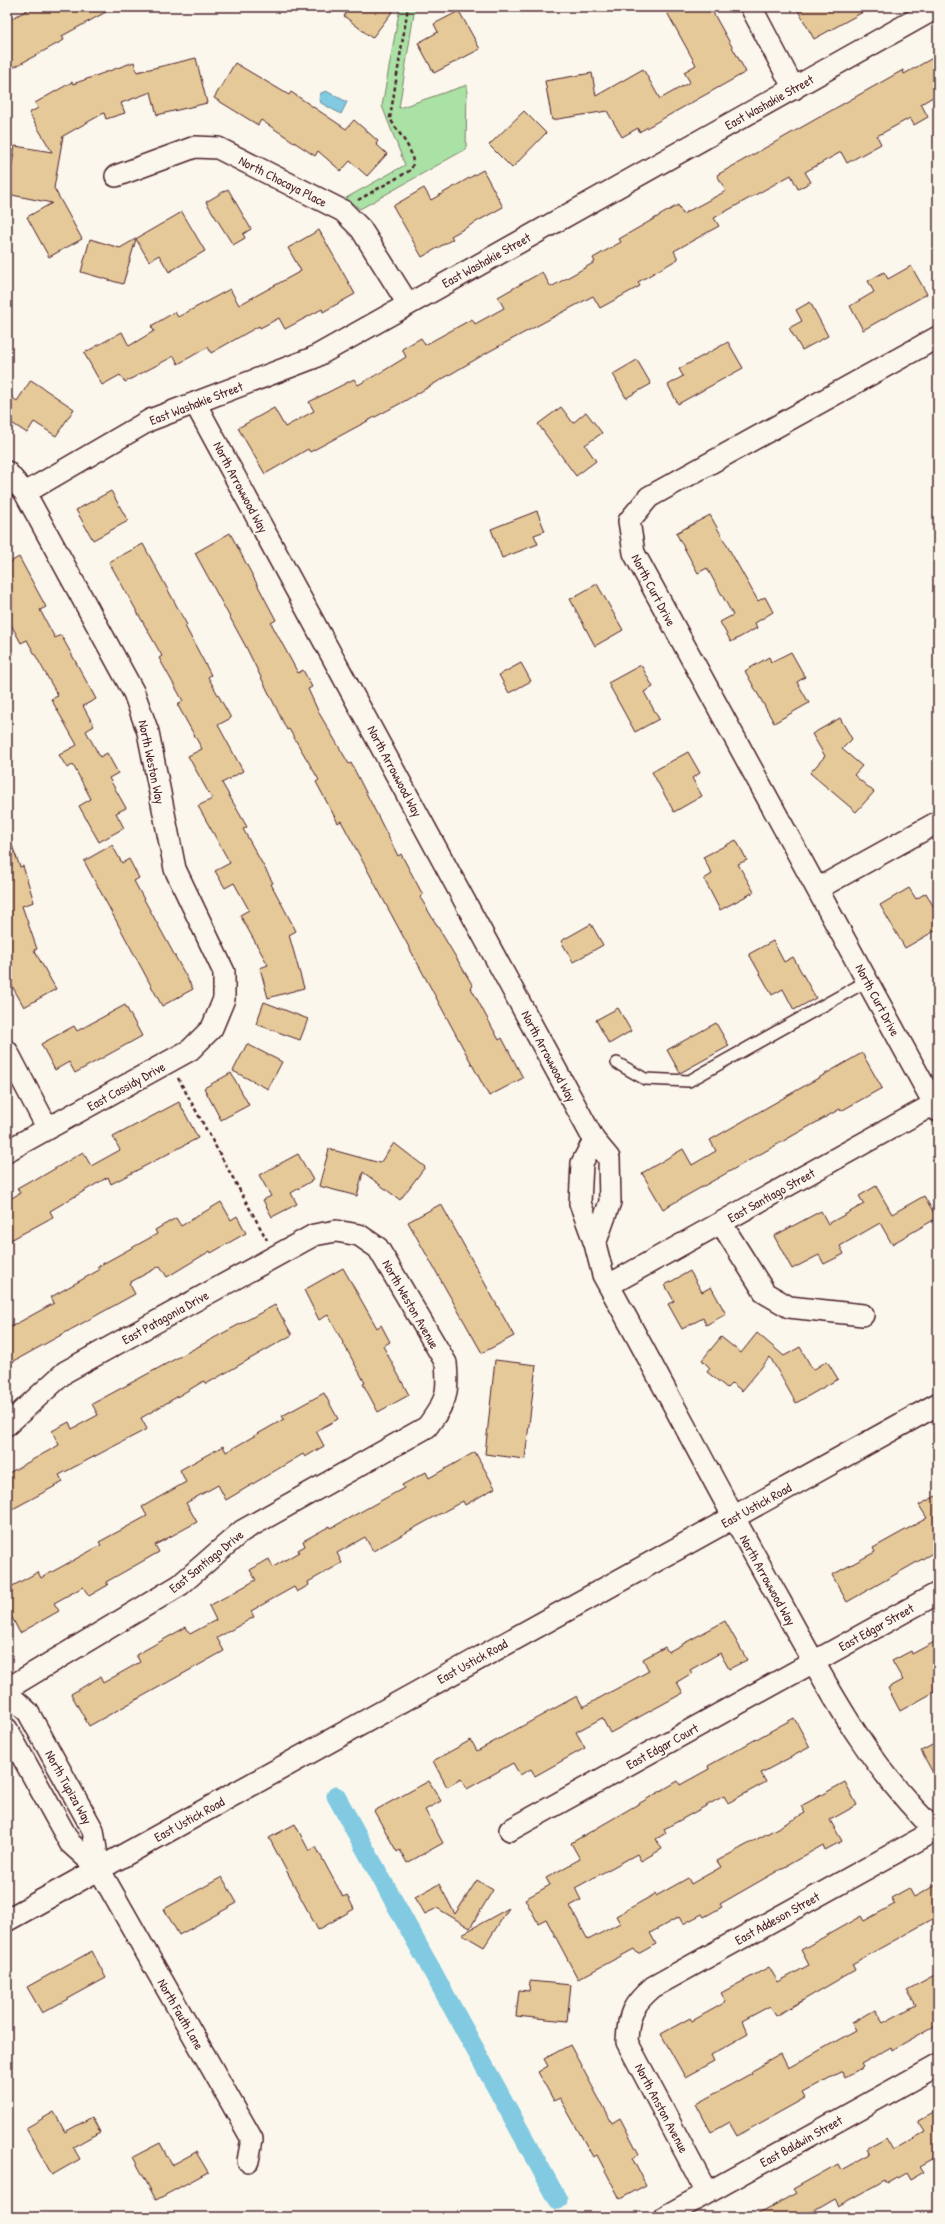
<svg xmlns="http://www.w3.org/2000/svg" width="945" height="2224" viewBox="0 0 945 2224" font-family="'Patrick Hand',sans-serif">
<rect width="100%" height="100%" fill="#fbf7ec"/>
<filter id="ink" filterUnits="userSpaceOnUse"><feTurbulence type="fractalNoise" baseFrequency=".025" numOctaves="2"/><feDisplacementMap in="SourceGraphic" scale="8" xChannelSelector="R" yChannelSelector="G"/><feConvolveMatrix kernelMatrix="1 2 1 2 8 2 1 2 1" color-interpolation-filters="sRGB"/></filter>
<g filter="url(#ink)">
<path fill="#aae1a5" stroke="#7a8068" d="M400,7h15l-16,101 68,-23 -1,64 -106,60 -14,-11 59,-33 -23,-59z"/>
<path fill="#81cae1" stroke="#6b8698" d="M326,91l21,11 -6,12 -20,-11 -2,-5 2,-5z"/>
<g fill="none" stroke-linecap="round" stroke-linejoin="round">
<path stroke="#81cae1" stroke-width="19" d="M336,1796l222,404"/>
</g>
<path fill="#e5c999" stroke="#4a1f2b" d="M33,7h82l-53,29 2,4 -57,31v-50z
M350,7h46l-24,31 -28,-22z
M664,7h46l36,65 -107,60 -1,-4 -16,9 -15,-26 -55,9 -7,-39 47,-8 4,23 47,-27 17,30 30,-17 -6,-10 12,-7z
M796,7h76l-58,32z
M459,11l21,38 -46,24 -16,-30 20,-11 -4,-8z
M938,55v39l-17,10 7,13 -14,8 -4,-7 -33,18 4,8 -34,19 -6,-11 -36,20 6,10 -13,7 -7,-14 -77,43 5,8 -45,25 4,8 -40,23 2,4 -40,22 -7,-12 -103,55 -87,51 -93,50 -2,-3 -43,25 -27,-46 36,-20 11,19 29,-16 -5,-9 45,-23 4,6 27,-15 21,-13 -4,-8 19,-11 4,7 47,-26 3,5 29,-16 -6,-11 44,-25 9,15 44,-25 -2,-4 28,-16 -2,-3 59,-34 5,9 43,-23 -9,-16 186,-105 1,4z
M196,58l11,45 -50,12 -6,-23 -30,11 4,10 -19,6 -2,-6 -41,23 -9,52 28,51 -33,18 -22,-40 25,-14 -45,-9 8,-48 37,6 -23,-39 9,-5 -3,-5 37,-21 1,2 61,-22 3,10z
M235,63l54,32 2,-3 55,37 8,-9 24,21 -2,3 11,10 -20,22 -17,-15 -9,10 -23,-20 -3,5 -54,-36 -3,5 -44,-27z
M524,111l22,22 -34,35 -23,-23z
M483,170l20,37 -52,29 2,3 -31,18 -29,-51 31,-18 7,12z
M228,189l23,40 -8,5 2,4 -12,7 -27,-43z
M182,212l23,39 -36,21 -10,-17 -10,6 -13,-22 -13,45 -42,-12 9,-33 30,9z
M319,230l36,64 -32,18 -1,-3 -37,20 -6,-11 -19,10 -1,-2 -48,27 -3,-6 -30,17 -4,-8 -49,26 -5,-7 -18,10 -18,-32 38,-21 7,14 25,-15 -3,-5 24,-14 3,5 52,-28 9,16 62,-34 -13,-23z
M911,266l16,28 -64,36 -13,-24 24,-14 -6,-11 16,-9 4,7z
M810,302l18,34 -26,14 -13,-22 13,-7 -6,-11z
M728,342l15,26 -65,36 -10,-19 15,-9 -4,-7z
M637,360l14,24 -25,14 -13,-24z
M31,380l43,29 -18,27 -22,-14 -7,11 -20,-13v-26l10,7z
M561,407l12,16 13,-11 16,21 -17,12 11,16 -20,15 -38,-52z
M111,491l17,30 -35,19 -17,-30z
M537,511l8,20 -11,4 4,9 -36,14 -11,-29z
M710,515l48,86 7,-4 8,15 -18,11 2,5 -26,14 -11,-20 13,-7 -26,-47 -9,5 -22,-40z
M230,533l46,87 -5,3 27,50 5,-3 9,17 -4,2 11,24 30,51 2,-1 47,93 3,-2 22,41 -3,2 53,89 -2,2 28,52 3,-2 21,40 -34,18 -148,-275 -3,2 -22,-41 3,-2 -30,-51 -2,1 -41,-83 -51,-94z
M143,544l44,81 -2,1 26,49 -3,2 23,41 -13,7 25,46 -21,12 25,44 -4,2 30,54 -2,1 25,47 -7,4 15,53 -36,10 -8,-30 8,-3 -28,-50 9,-5 -15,-27 -9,5 -10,-17 15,-8 -32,-57 14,-7 -24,-43 14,-7 -25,-45 6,-3 -24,-43 3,-2 -53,-94z
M19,557l27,50 -6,3 15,28 6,-3 35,64 -13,7 11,20 -8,5 14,26 7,-4 11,20 -9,5 17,30 -10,5 8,15 -25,14 -20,-36 12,-7 -18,-34 -6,3 -8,-13 18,-10 -26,-46 7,-3 -31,-56 -6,3 -14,-26v-53z
M597,584l26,46 -28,16 -25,-47z
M791,652l14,25 -8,5 12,21 -35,20 -29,-52 24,-14 2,5z
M521,663l10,18 -22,12 -10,-18z
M641,665l12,22 -9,5 15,27 -24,13 -27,-49z
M840,718l12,21 -10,10 20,17 -8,9 20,17 -18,20 -46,-39 15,-17 -13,-22z
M688,752l12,21 -8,5 10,18 -28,16 -22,-40z
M9,837l11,30 3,-1 11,36 -12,4 15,43 -3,1 22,39 -32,18 -17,-30v-139z
M736,840l11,20 -9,4 16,28 -34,18 -16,-31 8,-5 -9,-17z
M112,845l10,18 7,-4 10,19 -5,3 59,108 -31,17 -78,-145z
M909,888l7,11 10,-6 12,22v14l-33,19 -25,-43z
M591,924l12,21 -30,17 -12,-21z
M773,941l11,21 9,-5 23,41 -22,12 -11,-21 -11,6 -23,-41z
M264,1002l44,17 -8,21 -44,-16z
M125,1005l17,31 -67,37 -6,-11 -14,8 -14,-26 33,-18 3,5z
M618,1008l13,23 -22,13 -13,-24z
M716,1023l13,23 -49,27 -13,-23z
M247,1044l35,18 -14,27 -35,-18z
M862,1053l20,35 -41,23 -1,-2 -177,100 -21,-36 41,-24 9,16 24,-14 -6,-11z
M231,1073l18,32 -28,15 -17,-32z
M179,1102l19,36 -87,46 -3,-7 -58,34 3,6 -46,25v-41l13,-8 -3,-5 16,-9 1,2 49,-29 8,14 29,-16 -7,-13z
M394,1143l31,24 -25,33 -37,-28 -6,24 -38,-10 10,-37 51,14z
M298,1154l15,26 -22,13 6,11 -25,13 -9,-17 8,-4 -12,-21z
M876,1186l16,28 32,-18 13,22 -45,26 -12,-21 -40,23 4,8 -20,10 -5,-9 -27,14 -18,-33 47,-25 7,13 36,-20 -5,-8z
M221,1202l10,18 6,-4 9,17 -35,20 -1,-2 -43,26 -7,-11 -31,17 6,11 -128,71v-36l47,-26 -3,-6 48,-27 -2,-3 60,-33 -2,-4 21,-12 5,8z
M441,1204l73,132 -32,17 -74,-131z
M343,1268l34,60 4,-3 9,17 -7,4 26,49 -31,17 -15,-28 2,-1 -37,-68 -9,5 -15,-30z
M690,1271l12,21 9,-5 15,27 -20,11 -3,-7 -21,11 -14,-25 6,-3 -9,-16z
M275,1305l17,30 -86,49 -2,-3 -63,37 6,11 -88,46 4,7 -56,30v-38l52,-29 -7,-14 17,-9 3,7 26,-14 -6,-11z
M757,1333l27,23 16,-9 13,23 14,-9 11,18 -42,24 -26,-46 -28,34 -10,-8 -5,5 -20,-16 3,-4 -8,-8 19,-23 20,16z
M495,1360l41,5 -11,94 -40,-5z
M324,1393l14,26 -22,12 8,15 -19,11 -2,-3 -77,46 -8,-15 -32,18 11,19 -42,23 4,7 -53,30 2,3 -19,11 -6,-9 -29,16 5,8 -39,22 -13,-25v-19l31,-17 3,6 60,-33 -2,-3 48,-26 -5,-9 44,-25 -6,-12 43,-24 3,6 58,-33 -2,-3z
M475,1452l20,36 -30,17 -2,-4 -90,50 -8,-14 -28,16 5,10 -34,19 1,3 -12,7 -3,-5 -43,24 3,6 -37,21 7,13 -135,75 -18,-32 29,-17 3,6 37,-21 -4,-7 50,-28 4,7 26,-14 -7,-14 47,-26 -6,-10 19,-11 4,8 26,-15 -1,-2 7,-4 -2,-5 27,-15 1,2 73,-40 -2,-3 24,-13 3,6z
M938,1495v55l-91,52 -15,-27 43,-23 -2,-4 54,-30 -8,-13z
M725,1621l22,39 -18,9 -9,-16 -30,17 2,3 -15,9 6,11 -73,40 -8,-15 -26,14 9,16 -50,28 -4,-7 -11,6 -7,-12 -46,26 -6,-10 -14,8 -14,-26 38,-21 6,11 100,-55 6,11 66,-36 -6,-12 22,-12 3,5z
M938,1640v50l-38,21 -12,-23 15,-8 -11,-19 19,-10 1,3z
M794,1718l16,29 -49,26 5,9 -38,21 -4,-7 -60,33 2,4 -10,6 6,10 -21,12 -4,-7 -62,34 6,12 -11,6 18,34 32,-17 -4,-7 39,-22 1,2 32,-18 3,6 30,-17 -4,-6 88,-48 -4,-7 44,-24 12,23 -27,15 12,21 -17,9 -2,-5 -103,59 2,3 -18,10 -2,-3 -19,10 -4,-7 -29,16 6,11 -18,10 -4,-5 -56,30 -32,-60 -8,4 -13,-24 25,-14 -4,-7 34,-19 -9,-16 107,-62 2,4 29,-16 -1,-3z
M938,1742v40l-17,-31z
M429,1781l12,20 -16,9 18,33 -36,20 -7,-13 -3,2 -23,-41z
M295,1824l14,27 7,-4 27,50 4,-2 7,14 -36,21 -49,-92z
M222,1877l15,26 -58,32 -15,-26z
M477,1880l16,10 -23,38 -33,-20 -12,6 -10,-17 24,-13 16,30z
M938,1884v32l-86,48 3,6 -79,46 -6,-10 -28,15 6,13 -37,21 3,6 -29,16 -24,-43 29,-16 2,3 34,-19 -5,-9 48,-26 9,15 31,-17 -8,-15 60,-34 3,5 31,-17 -4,-6 18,-10 5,9z
M509,1908l-25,39 -22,-13z
M92,1951l14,27 -64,35 -15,-26z
M938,1973v51l-46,26 -1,-3 -30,17 2,3 -18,10 -3,-6 -40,22 3,5 -68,38 -8,-14 -18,10 -15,-28 56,-31 -1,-2 30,-17 7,14 68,-38 -4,-7 23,-13 8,13 33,-18 -9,-15z
M530,1981l41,4 -4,36 -51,-5 3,-26 10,1z
M570,2045l42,78 8,-5 19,36 -7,4 14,27 -26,14 -23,-44 -4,2 -33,-59 -6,3 -16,-29 10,-6 -4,-7z
M938,2110v46l-18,10 4,6 -14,8 -4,-7 -19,11 -2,-4 -47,26 -4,-7 -24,14 3,4h-60l43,-24 -3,-4 45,-25 3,6 29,-16 -3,-6 19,-10 7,12 32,-18 -7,-11z
M54,2112l11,20 27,-15 8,15 -27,15 7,12 -28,16 -26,-47z
M160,2143l12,22 24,-13 12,20 -52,28 -23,-43z"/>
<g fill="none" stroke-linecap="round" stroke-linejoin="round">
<defs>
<path id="service" d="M617,1063l28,16 44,2 178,-100"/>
<path id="minor" d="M751,7l43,82
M116,176l79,-29 23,1 125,63 18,18 47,75
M938,337l-289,160 -20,24 5,32 304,558
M195,403l399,737 15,18 1,44 -15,42 -15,-41 2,-40 12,-23
M7,472l18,21 109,200 14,39 27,137 49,103v27l-12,29 -22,22 -183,101
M25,493l125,-73 163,-62 625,-351
M817,889l121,-67
M7,1051l41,78
M721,1223l44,70 24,14 74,8
M595,1244l8,31c60,108 116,218 177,326 45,82 89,167 158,232
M609,1285l325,-181
M7,1425l58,-53 249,-137 22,-4 23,4 19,13 68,115c3,32 0,38 -19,64l-185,104 -62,54 -173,104
M7,1693l21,19 65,118 6,39
M7,1729l63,114 29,26 153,270 -4,22
M510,1830l428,-237
M707,2193l-80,-151c1,-27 5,-37 26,-55l285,-158
M664,2217l274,-152"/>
<path id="secondary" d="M7,1920l931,-516"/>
</defs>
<use href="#service" stroke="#4a1f2b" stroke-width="14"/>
<use href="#minor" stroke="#4a1f2b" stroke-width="24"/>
<use href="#secondary" stroke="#4a1f2b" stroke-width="25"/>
<path stroke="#4a1f2b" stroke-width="2.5" stroke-dasharray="4 3" stroke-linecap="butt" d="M358,200l53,-30c8,-17 -14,-37 -21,-52l18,-111
M178,1078l89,162"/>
<use href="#service" stroke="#fbf7ec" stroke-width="11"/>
<use href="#minor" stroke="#fbf7ec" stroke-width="21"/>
<use href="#secondary" stroke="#fbf7ec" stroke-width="22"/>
</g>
</g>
<g text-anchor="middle" stroke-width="3.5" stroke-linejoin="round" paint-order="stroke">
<g font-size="13" fill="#4a1f2b" stroke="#fbf7ec">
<text transform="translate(769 102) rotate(-29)" y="5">East Washakie Street</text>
<text transform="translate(283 181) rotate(27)" y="5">North Chocaya Place</text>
<text transform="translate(486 260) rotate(-29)" y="5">East Washakie Street</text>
<text transform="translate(196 403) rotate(-21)" y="5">East Washakie Street</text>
<text transform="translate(241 487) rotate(62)" y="5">North Arrowwood Way</text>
<text transform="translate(654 590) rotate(62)" y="5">North Curt Drive</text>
<text transform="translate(152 762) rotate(78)" y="5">North Weston Way</text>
<text transform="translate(395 771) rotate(62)" y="5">North Arrowwood Way</text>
<text transform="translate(878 1000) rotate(62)" y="5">North Curt Drive</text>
<text transform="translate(549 1056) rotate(62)" y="5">North Arrowwood Way</text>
<text transform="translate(126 1086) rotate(-29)" y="5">East Cassidy Drive</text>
<text transform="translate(771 1195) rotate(-29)" y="5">East Santiago Street</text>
<text transform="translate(411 1304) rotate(60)" y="5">North Weston Avenue</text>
<text transform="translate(165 1317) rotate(-29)" y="5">East Patagonia Drive</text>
<text transform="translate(756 1505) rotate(-29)" y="5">East Ustick Road</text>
<text transform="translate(206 1561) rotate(-39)" y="5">East Santiago Drive</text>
<text transform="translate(768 1580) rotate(61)" y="5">North Arrowwood Way</text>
<text transform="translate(876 1627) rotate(-29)" y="5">East Edgar Street</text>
<text transform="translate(472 1661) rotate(-29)" y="5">East Ustick Road</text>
<text transform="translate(662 1746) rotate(-29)" y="5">East Edgar Court</text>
<text transform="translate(69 1787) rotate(61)" y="5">North Tupiza Way</text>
<text transform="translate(189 1819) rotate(-29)" y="5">East Ustick Road</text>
<text transform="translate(777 1918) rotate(-29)" y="5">East Addeson Street</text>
<text transform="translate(181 2014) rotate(60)" y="5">North Fauth Lane</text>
<text transform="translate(662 2108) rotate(62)" y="5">North Anston Avenue</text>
<text transform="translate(801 2141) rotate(-29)" y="5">East Baldwin Street</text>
</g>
</g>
<rect width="945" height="2224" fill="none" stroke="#fbf7ec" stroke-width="24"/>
<rect x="12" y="12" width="921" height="2200" fill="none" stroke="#4a1f2b" stroke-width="1.5" filter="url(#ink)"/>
</svg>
